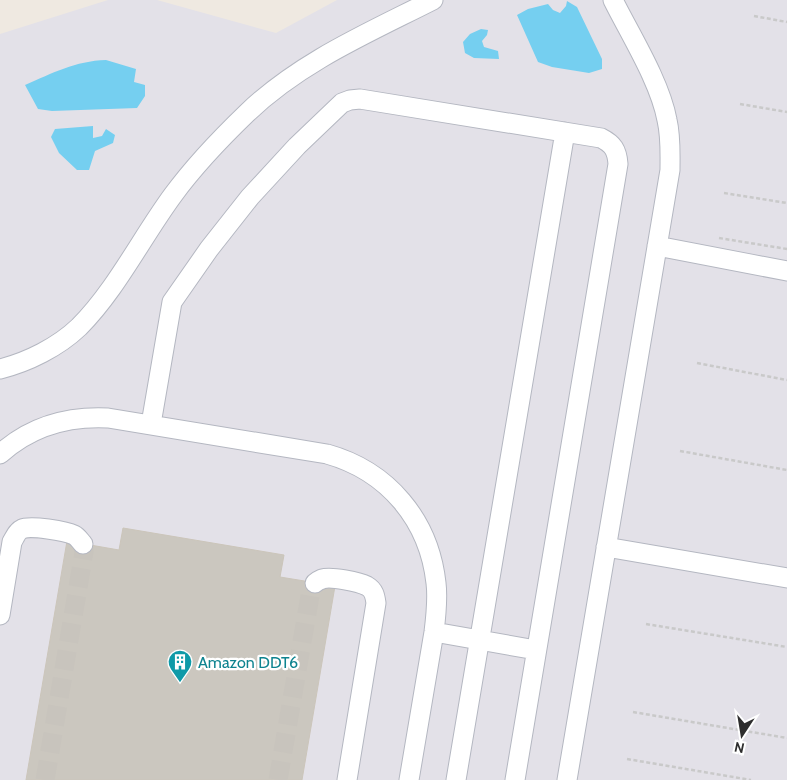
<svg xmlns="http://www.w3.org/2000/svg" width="787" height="780" viewBox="0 0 787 780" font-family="Cabin,sans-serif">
<rect width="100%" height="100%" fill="#efe9e1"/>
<path fill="#e3e1e8" d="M108,0h49l119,33 61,-33h450v780h-787v-746z"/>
<path fill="#75cff0" d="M567,1l10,6 25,52v10l-13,4 -37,-6 -14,-5 -21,-47 11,-6 20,-5 5,6 7,3 6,-7z
M481,29l7,1 -1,5 -5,6 2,6 14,4 1,8 -25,-1 -9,-5 -2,-11 7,-8z
M106,60l30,9 -2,13 11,3v11l-8,12 -85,3 -14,-2 -13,-24c28,-12 50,-24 81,-25z
M93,126v12l9,-2 4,-7 9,6 -2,8 -18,8 -6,19h-12l-18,-17 -8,-16 4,-8z"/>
<path fill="#cbc7bf" stroke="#cbc5ba" d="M123,528l161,27 -4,22 55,9 -33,194h-276l41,-239 52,9z"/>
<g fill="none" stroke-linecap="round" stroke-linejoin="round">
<path stroke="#c8c4bd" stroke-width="19" stroke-dasharray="19 9" stroke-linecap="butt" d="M45,780l39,-228 -1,-8
M278,780l33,-190 4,-7"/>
<defs>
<path id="minor" d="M657,246l130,25
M0,369c28,-7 58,-22 79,-42 37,-37 63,-90 94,-132 22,-30 47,-56 74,-82 53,-51 121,-80 186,-113
M151,424l21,-122 37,-53 41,-52 47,-51 45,-43 8,-3 10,-1 241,39c12,6 16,12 17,26l-103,616
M0,454c31,-28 68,-38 108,-36l219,36c61,17 102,66 109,129 2,16 0,33 -2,49l-25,148
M606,547l181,31
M315,583c0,-1 7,-4 7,-4 9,-3 37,3 45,7 7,4 8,10 9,17l-29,177
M0,615l12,-73c3,-5 5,-11 10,-13 8,-4 44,2 52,6 4,2 6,6 9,9
M434,632l102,18
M456,780l109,-648
M567,780l103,-610c0,-16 1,-33 -3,-50 -7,-38 -36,-84 -54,-120"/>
</defs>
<use href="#minor" stroke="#b4b7c1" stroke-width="21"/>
<path stroke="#c9c9c9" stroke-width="2.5" stroke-dasharray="4 2.5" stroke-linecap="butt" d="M754,16l33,6
M740,104l47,8
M724,193l63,10
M719,238l68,11
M697,363l90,17
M680,451l107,19
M646,624l141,23
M633,712l154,26
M627,759l124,21"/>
<use href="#minor" stroke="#fff" stroke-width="19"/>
</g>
<defs>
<symbol id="building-pin" viewBox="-11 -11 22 30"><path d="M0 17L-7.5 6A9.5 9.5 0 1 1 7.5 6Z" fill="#0f9aa8" stroke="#fff"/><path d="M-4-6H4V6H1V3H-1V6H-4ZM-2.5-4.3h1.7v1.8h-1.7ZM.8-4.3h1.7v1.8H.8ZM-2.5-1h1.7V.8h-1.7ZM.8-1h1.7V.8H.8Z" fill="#fff"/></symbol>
</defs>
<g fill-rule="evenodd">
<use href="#building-pin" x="166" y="648" width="28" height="38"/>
</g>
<g text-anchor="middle" stroke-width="4.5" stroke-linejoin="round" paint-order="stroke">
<g font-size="16" fill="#0d838f" stroke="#fff" text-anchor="start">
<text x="198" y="668">Amazon DDT6</text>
</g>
</g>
<g transform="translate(742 735) rotate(192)" stroke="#ffffff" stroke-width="4" paint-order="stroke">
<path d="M0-4L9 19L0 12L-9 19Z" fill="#2e2e2e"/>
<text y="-8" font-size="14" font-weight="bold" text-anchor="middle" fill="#2e2e2e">N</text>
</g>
</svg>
